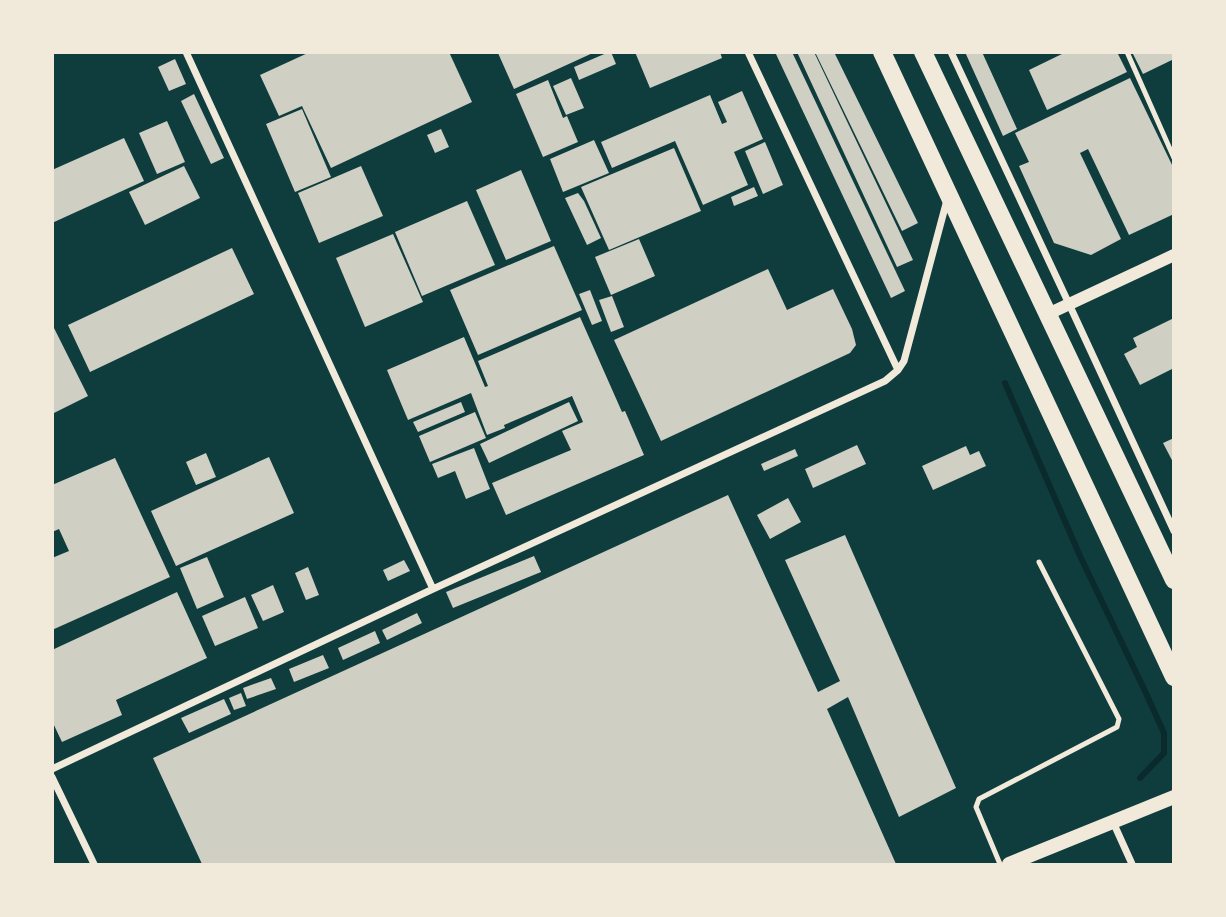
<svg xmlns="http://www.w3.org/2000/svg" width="1226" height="917" viewBox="0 0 1226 917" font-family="Figtree,sans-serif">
<rect width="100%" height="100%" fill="#0f3d3e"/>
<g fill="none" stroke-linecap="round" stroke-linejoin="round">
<path stroke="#0a2a2b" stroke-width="6" d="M1005,383l75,173 65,135 19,42v20l-24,25"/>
</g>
<path fill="#cfcfc3" d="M310,52h139l23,50 -141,66 -29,-62 -23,10 -19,-41z
M500,52h95l-81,37 -16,-36z
M609,52h2l5,12 -37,16 -5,-13z
M635,52h85l2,6 -72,30z
M775,52h17l113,239 -14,7z
M797,52h17l99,208 -16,7z
M815,52h19l84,171 -16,8z
M965,52h17l35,77 -14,7z
M1066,52h51l10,20 -80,38 -18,-40z
M1132,52h42v7l-31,15z
M175,59l11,25 -17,7 -11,-24z
M571,78l13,30 -18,7 -13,-29z
M1130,78l44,91v45l-45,21 -41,-86 -8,4 41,86 -30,16 -37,-12 -35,-77 10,-4 -14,-29z
M548,80l15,38 4,-2 11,26 -35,15 -27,-63z
M742,91l21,48 -29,13 14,33 -45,20 -28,-64 -63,27 -11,-26 109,-47 12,29 5,-2 -9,-20z
M194,94l30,64 -13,6 -30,-63z
M302,109l29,68 -36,15 -29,-68z
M167,121l18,41 -28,12 -18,-41z
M441,129l8,18 -14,6 -8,-18z
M124,138l20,43 -92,42v-53z
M594,140l15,33 -46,19 -13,-33z
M765,142l18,43 -20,9 -18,-43z
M674,148l27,63 -92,39 -28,-63z
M184,166l16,32 -55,27 -16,-33z
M361,166l22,50 -64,27 -21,-50z
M521,170l30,71 -45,19 -30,-70z
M754,187l4,9 -24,10 -3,-9z
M578,193l6,8 17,37 -14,7 -22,-47z
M467,201l28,64 -73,31 -27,-64z
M393,234l30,68 -58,25 -29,-69z
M639,239l16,37 -44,19 -16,-38z
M554,246l28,64 -104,45 -28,-65z
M232,248l22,46 -164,78 -22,-47z
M768,269l19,41 46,-21 19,40 4,16 -6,8 -189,88 -47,-101z
M590,290l12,31 -10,4 -13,-31z
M612,296l12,31 -13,5 -12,-32z
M580,317l42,95 3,-1 19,44 -138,60 -14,-32 79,-33 -9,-19 21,-9 -11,-26 -68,29 1,3 -18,7 -16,-42 -63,27 -21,-50 77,-33 21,50 3,-1 -10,-25z
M1174,318v50l-34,17 -16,-31 13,-7 -4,-9z
M52,324l36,72 -36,18z
M461,402l4,10 -47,20 -5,-10z
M569,402l9,19 -89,42 -9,-19z
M475,412l11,26 -56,24 -11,-26z
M1174,438v26l-11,-21z
M857,445l9,19 -53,24 -8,-19z
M966,446l4,9 9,-4 7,15 -53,24 -11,-24z
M474,448l16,41 -24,10 -11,-28 -17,7 -6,-14z
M795,449l3,7 -34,15 -3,-7z
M206,453l10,24 -20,8 -10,-23z
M269,457l25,56 -118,53 -25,-55z
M115,458l55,119 -118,53v-72l17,-7 -10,-22 -7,3v-47z
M728,495l90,197 22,-11 -55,-121 60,-25 111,253 -57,29 -51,-120 -21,12 69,155h-694l-49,-106z
M788,498l13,24 -31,17 -13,-24z
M534,556l7,16 -88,36 -7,-16z
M207,557l17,40 -27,12 -17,-41z
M404,560l6,11 -22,10 -5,-11z
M308,567l11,28 -13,5 -11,-27z
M273,585l11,27 -21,9 -12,-26z
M177,592l30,66 -91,42 6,15 -60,27 -10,-21v-71z
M245,597l13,31 -43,18 -13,-30z
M417,613l5,10 -35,17 -5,-10z
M375,631l5,12 -37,17 -5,-12z
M323,655l6,13 -35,14 -5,-13z
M271,678l5,11 -29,10 -4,-11z
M241,693l5,13 -12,4 -5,-12z
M224,699l7,15 -42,19 -8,-15z"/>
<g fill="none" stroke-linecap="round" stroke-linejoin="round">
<path stroke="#f1e9da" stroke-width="5" d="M1127,52l47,106
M1000,864l-24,-57 3,-8 138,-72 2,-8 -80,-157"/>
<path stroke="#f1e9da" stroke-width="7" d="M186,52l247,537
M748,52l150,318
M951,52l118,252 105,227
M52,769l381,-180 452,-208 13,-11 6,-9 43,-161
M52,777l42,87
M1113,822l19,42"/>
<path stroke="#f1e9da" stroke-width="12" d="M1048,314l126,-59"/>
<path stroke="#f1e9da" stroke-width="14" d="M1009,864l165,-67"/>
<path stroke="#f1e9da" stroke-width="18" d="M882,52l292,625
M923,52l251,528"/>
</g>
<rect width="1226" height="917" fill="none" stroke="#f1e9da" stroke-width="108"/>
</svg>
